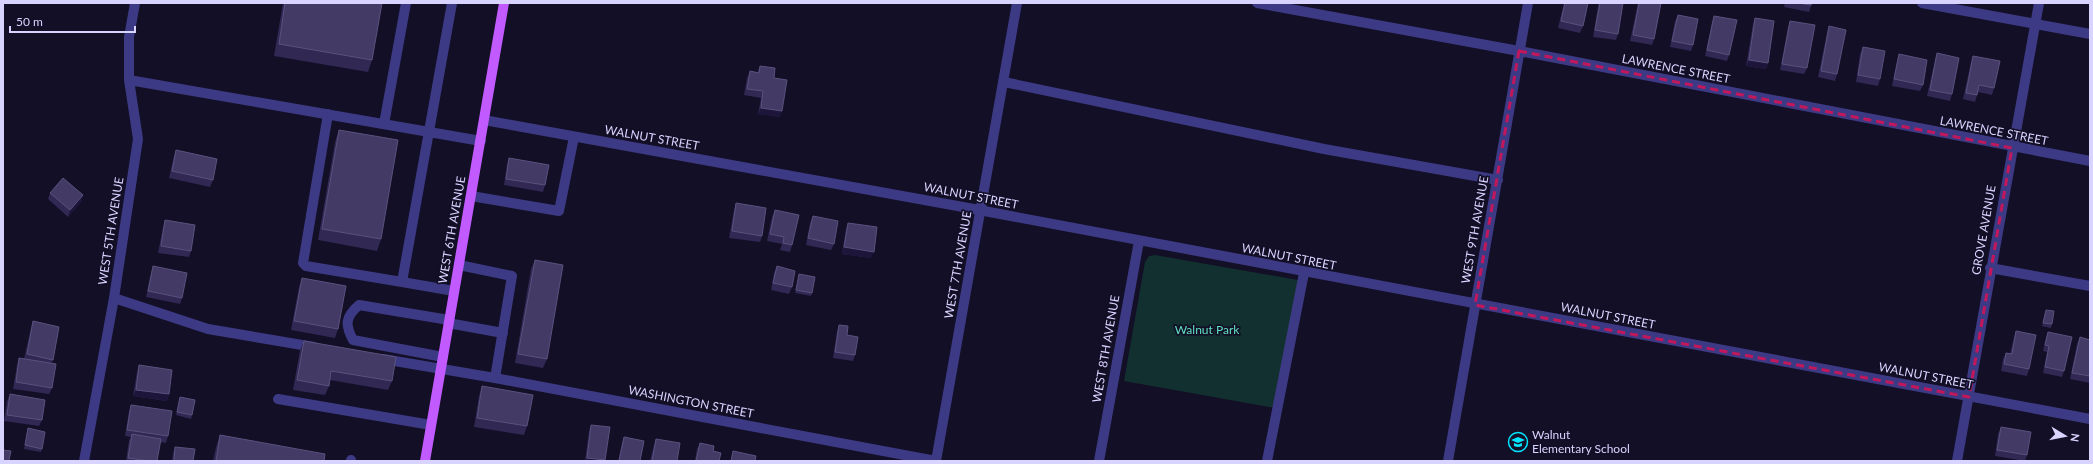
<svg xmlns="http://www.w3.org/2000/svg" width="2093" height="464" viewBox="0 0 2093 464" font-family="Lato,sans-serif">
<rect width="100%" height="100%" fill="#130f26"/>
<path fill="#12302f" d="M1155,255l143,25 -23,128 -151,-27 21,-119 4,-6z"/>
<g fill="none" stroke-linecap="round" stroke-linejoin="round">
<path stroke="#3d3a85" stroke-width="10" d="M452,3l-50,279 52,9
M1257,3l262,48 571,110
M1922,3l168,31
M129,80l352,61
M1004,82l320,67 174,31
M328,114l-25,149 3,3 96,16
M484,120l479,87 1127,212
M384,124l22,-121
M471,196l88,15 15,-74
M459,265l53,11 -17,102
M1990,268l100,18
M114,298l94,31 106,18
M448,323l55,10
M443,357l-90,-17c-8,-15 -8,-23 6,-35l90,15
M383,359l112,19 441,83
M278,399l153,26
M84,461l30,-163 24,-159 -9,-59v-43l6,-34
M351,461v-1
M936,461l81,-458
M1099,461l40,-220
M1267,461l37,-188
M1448,461l80,-458
M1957,461l82,-458"/>
<path stroke="#c25bff" stroke-width="10" d="M425,461l79,-458"/>
</g>
<path fill="#312854" d="M283,3h99l-10,57 -4,12 -94,-16z
M1564,3h24l-5,23 -3,7 -22,-5z
M1599,3h24l-5,31 -2,6 -23,-3 5,-31z
M1638,3h23l-7,36 -2,6 -22,-4z
M1785,3h27l-3,9 -25,-5z
M1678,15l15,30 -2,6 -21,-4 5,-26z
M1714,16l15,39 -2,6 -22,-5 7,-34z
M1755,18l13,45 -2,6 -20,-3 7,-42z
M1790,21l17,47 -3,6 -24,-4 8,-43z
M1829,26l8,48 -2,7 -17,-4 9,-44z
M1863,47l17,32 -2,7 -22,-4 4,-28z
M1937,53l15,41 -2,7 -23,-5 8,-36z
M1899,54l24,31 -3,6 -28,-5 5,-25z
M1973,56l21,32 -2,7 -14,-3 -3,10 -12,-3 8,-37z
M760,66l14,12 6,39 -22,-3 3,-16 -17,-3 3,-17 3,-7 7,2z
M339,130l42,109 -4,12 -59,-11 17,-98z
M176,150l37,30 -3,7 -41,-9 5,-22z
M509,158l36,27 -2,7 -39,-7 3,-21z
M50,193l33,2 -2,7 -13,15 -20,-18z
M736,203l26,33 -2,6 -31,-4 5,-28z
M775,210l17,35 -2,7 -10,-2 2,-6 -15,-3 5,-24z
M813,216l21,28 -3,6 -25,-5 4,-22z
M165,220l26,31 -2,6 -31,-4 5,-26z
M848,223l23,35 -29,-4 4,-25z
M535,260l12,99 -4,9 -28,-5 16,-94z
M153,266l29,32 -2,6 -34,-7 5,-24z
M777,266l15,21 -3,7 -18,-4 3,-17z
M799,274l13,19 -1,3 -16,-3z
M302,278l36,51 -3,9 -44,-8 8,-43z
M2046,310l6,14 -1,4 -9,-2z
M33,321l20,39 -2,4 1,24 -3,6 -36,-5 4,-24 2,-7 5,1 7,-31z
M839,325l8,10 8,20 -2,6 -20,-3 4,-27z
M2016,331l13,38 -2,7 -26,-5 2,-12 3,-6 4,1 4,-17z
M2048,332l16,39 -2,6 -19,-4 4,-21 -4,-1 3,-13z
M2080,337l10,3v43l-20,-4 7,-35z
M304,341l88,40 -4,9 -58,-10 -1,6 -4,9 -32,-5 7,-40z
M139,365l30,29 -2,7 -34,-5 4,-24z
M482,386l45,40 -3,9 -50,-8 5,-31z
M10,394l32,26 -3,6 -35,-5 3,-20z
M180,397l12,18 -1,4 -15,-4z
M131,405l37,31 -2,7 -6,-1 -3,19h-31l3,-21 2,-3 -6,-1 4,-25z
M591,425l14,36h-20l4,-30z
M2001,427l26,28 -2,6 -30,-5 3,-22z
M28,428l14,21 -1,3 -17,-3z
M220,435l104,26h-111l3,-14z
M624,437l16,24h-22l4,-18z
M656,439l21,22h-27l4,-16z
M700,443l13,8 6,10h-24l2,-12z
M175,447l18,14h-21l1,-8z"/>
<path fill="#1d163a" d="M1749,60l19,3 -2,6 -20,-3z
M761,108l21,3 -2,6 -22,-3z
M83,195l-2,7 -13,15 2,-7z
M844,247l30,5 -3,6 -29,-4z
M136,390l33,4 -2,7 -34,-5z
M587,458l18,2v1h-19z"/>
<path fill="#433a66" stroke="#5a527e" d="M285,3h97l-10,57 -93,-16z
M1565,3h23l-5,23 -22,-5z
M1600,3h23l-5,31 -23,-4z
M1639,3h22l-7,36 -21,-4z
M1798,3h14l-1,2z
M1678,15l20,4 -5,26 -21,-4z
M1714,16l23,4 -8,35 -22,-5z
M1755,18l19,3 -6,42 -19,-3z
M1790,21l25,4 -8,43 -25,-4z
M1829,26l17,4 -9,44 -16,-3z
M1863,47l22,4 -5,28 -22,-4z
M1937,53l22,5 -7,36 -22,-4z
M1899,54l28,6 -4,25 -29,-6z
M1973,56l27,5 -6,27 -15,-3 -2,10 -11,-2z
M760,66l15,2 -1,10 13,2 -5,31 -21,-3 2,-17 -16,-2 3,-18 9,2z
M339,130l59,10 -17,99 -59,-10z
M176,150l41,9 -4,21 -41,-9z
M509,158l40,7 -4,20 -39,-6z
M63,178l20,17 -13,15 -20,-17z
M736,203l30,5 -4,28 -30,-5z
M775,210l24,5 -7,30 -9,-2 1,-6 -14,-3z
M813,216l25,5 -4,23 -26,-6z
M165,220l30,5 -4,26 -30,-5z
M848,223l29,4 -3,25 -30,-5z
M535,260l28,5 -16,94 -29,-5z
M153,266l34,7 -5,25 -34,-7z
M777,266l18,5 -3,16 -19,-4z
M799,274l16,3 -3,16 -16,-3z
M302,278l44,8 -8,43 -44,-8z
M2046,310l8,1 -2,13 -9,-1z
M33,321l26,6 -6,33 -26,-6z
M839,325l9,1 -1,9 11,2 -3,18 -20,-3z
M2016,331l20,4 -7,34 -25,-5 2,-11 6,1z
M2048,332l24,5 -8,34 -19,-4 4,-21 -4,-1z
M2080,337l10,3v36l-18,-3z
M304,341l92,16 -4,24 -61,-10 -2,15 -32,-6z
M19,358l37,6 -4,24 -36,-6z
M139,365l33,5 -3,24 -33,-4z
M482,386l51,9 -6,31 -50,-8z
M10,394l35,6 -3,20 -35,-5z
M180,397l15,3 -3,15 -15,-3z
M131,405l41,6 -4,25 -41,-6z
M591,425l19,2 -5,33 -18,-2z
M2001,427l30,5 -4,23 -30,-5z
M28,428l17,4 -3,17 -17,-4z
M132,434l29,5 -4,22h-9l-20,-3z
M220,435l105,19 -1,7h-108z
M624,437l20,4 -4,20h-21z
M656,439l24,4 -3,18h-25z
M700,443l14,3 -1,5 8,2 -2,8h-23z
M175,447l20,2 -2,12h-19z
M3,450l8,1 -2,9 2,1h-8z
M733,451l23,5 -1,5h-24z"/>
<path fill="none" stroke="#c2185b" stroke-width="3" stroke-dasharray="8 5" stroke-linejoin="round" d="M1519,51l493,97 -43,249 -494,-92z"/>
<defs>
<symbol id="school-ring" viewBox="-11 -11 22 22"><circle r="9.5" fill="#130f26" stroke="#00e5ff" stroke-width="1.5"/><path d="M0-5L7-2L0 1L-7-2ZM-4 1L0 2.5L4 1V4Q0 6-4 4Z" fill="#00e5ff"/></symbol>
</defs>
<g fill-rule="evenodd">
<use href="#school-ring" x="1507" y="431" width="22" height="22"/>
</g>
<g text-anchor="middle" stroke-width="3.5" stroke-linejoin="round" paint-order="stroke">
<g font-size="12" fill="#d9d4ff" stroke="#130f26">
<text transform="translate(1676 69) rotate(11)" y="4">LAWRENCE STREET</text>
<text transform="translate(1994 131) rotate(11)" y="4">LAWRENCE STREET</text>
<text transform="translate(652 138) rotate(10)" y="4">WALNUT STREET</text>
<text transform="translate(971 196) rotate(11)" y="4">WALNUT STREET</text>
<text transform="translate(452 230) rotate(-80)" y="4">WEST 6TH AVENUE</text>
<text transform="translate(1475 230) rotate(-80)" y="4">WEST 9TH AVENUE</text>
<text transform="translate(1984 230) rotate(-80)" y="4">GROVE AVENUE</text>
<text transform="translate(111 231) rotate(-81)" y="4">WEST 5TH AVENUE</text>
<text transform="translate(1289 257) rotate(11)" y="4">WALNUT STREET</text>
<text transform="translate(958 265) rotate(-80)" y="4">WEST 7TH AVENUE</text>
<text transform="translate(1608 316) rotate(11)" y="4">WALNUT STREET</text>
<text transform="translate(1106 349) rotate(-80)" y="4">WEST 8TH AVENUE</text>
<text transform="translate(1926 376) rotate(11)" y="4">WALNUT STREET</text>
<text transform="translate(691 402) rotate(11)" y="4">WASHINGTON STREET</text>
</g>
<g font-size="12" fill="#5fe0c0" stroke="#130f26">
<text x="1207" y="334">Walnut Park</text>
</g>
<g font-size="12" fill="#d9d4ff" stroke="#130f26" text-anchor="start">
<text x="1532" y="439">Walnut<tspan x="1532" dy="14">Elementary School</tspan></text>
</g>
</g>
<rect width="2093" height="464" fill="none" stroke="#d9d4ff" stroke-width="8"/>
<g transform="translate(2065 436) rotate(100)" stroke="#130f26" stroke-width="3" paint-order="stroke">
<path d="M0-3L7 15L0 10L-7 15Z" fill="#d9d4ff"/>
<text y="-6" font-size="11" font-weight="bold" text-anchor="middle" fill="#d9d4ff">N</text>
</g>
<path d="M10 26v6h125v-6" fill="none" stroke="#d9d4ff" stroke-width="2"/>
<text x="16" y="26" font-size="12" fill="#d9d4ff" stroke="#130f26" stroke-width="3" paint-order="stroke">50 m</text>
</svg>
